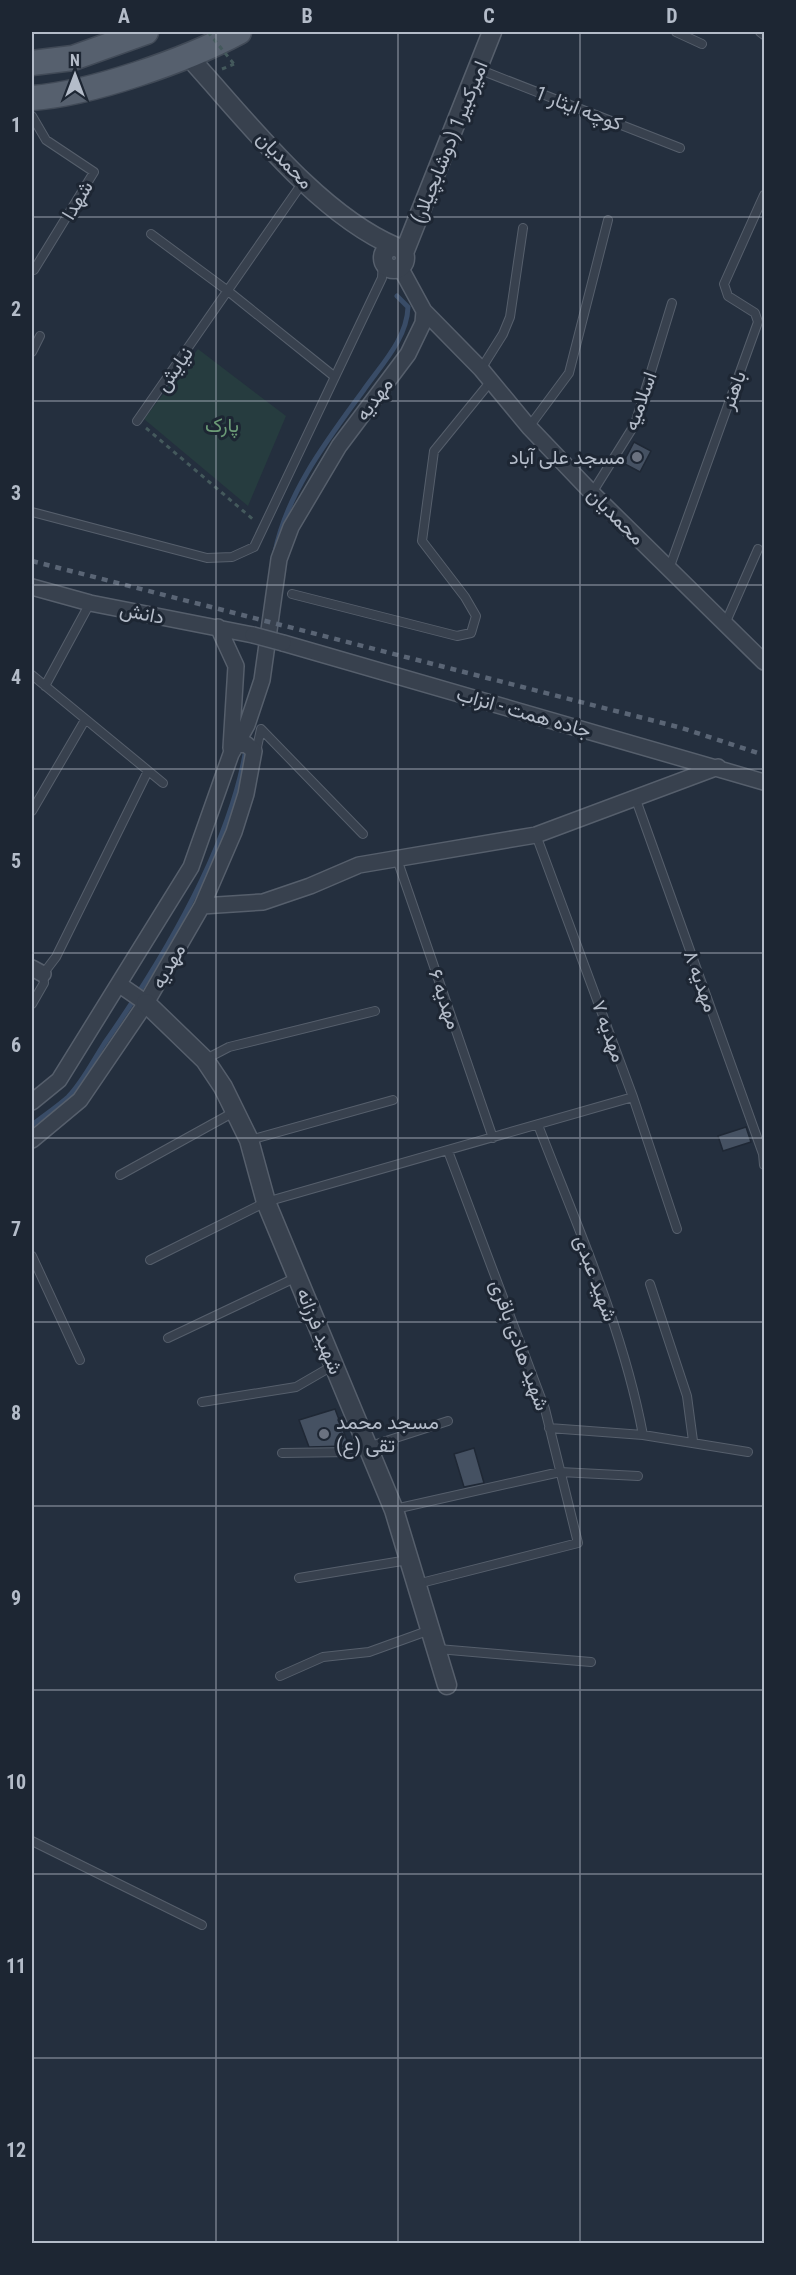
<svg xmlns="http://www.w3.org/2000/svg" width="796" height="2275" viewBox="0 0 796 2275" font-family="'Roboto Condensed',Vazirmatn,sans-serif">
<rect width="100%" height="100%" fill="#242f3e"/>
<path fill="#263c3f" d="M198,349l88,67 -38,90 -104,-87z"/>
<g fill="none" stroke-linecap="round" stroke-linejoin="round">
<path stroke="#394c67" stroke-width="5" d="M275,552c12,-60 53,-113 88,-161 18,-26 44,-52 45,-84l-11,-11
M32,1125c11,-9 25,-18 36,-28 14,-14 25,-36 36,-53 58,-83 125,-195 142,-295"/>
</g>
<path fill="#455162" stroke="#1f2835" stroke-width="1.5" d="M634,442l17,9 -11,21 -17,-9z
M746,1127l5,15 -28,9 -5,-15z
M335,1409l14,37 -40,1 -10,-27z
M474,1448l10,35 -20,4 -10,-33z"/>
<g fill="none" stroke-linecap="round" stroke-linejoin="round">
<defs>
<path id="service" d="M676,32l26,12
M760,32l4,3
M478,69l202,79
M32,116l14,24 48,32 -60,98
M151,234l77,57 107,86
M32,352l8,-16
M481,369l22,-35 7,-17 13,-89
M137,421l166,-239
M529,427l40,-54 39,-153
M592,493l43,-69 37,-121
M32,512l175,46 25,-1 22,-10 128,-269 1,-18
M669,569l89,-247 -3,-9 -27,-17 -4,-12 40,-89
M292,594l165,42 14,-3 5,-17 -11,-19 -43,-56 12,-90 57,-70
M725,624l33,-75
M32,675l131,108
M45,686l45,-83
M256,752l5,-23 102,105
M635,797l128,357 1,11
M32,811l53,-91
M536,835l97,262 44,132
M397,859l96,279
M32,1004l12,-21 -1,-9 13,-17 92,-186
M206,1059l23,-12 146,-36
M538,1125c39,101 85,203 105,310
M250,1140l143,-40
M120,1175l114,-63
M32,1256l48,104
M150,1260l116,-58 367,-105
M650,1284l37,112 6,45
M168,1338l129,-61
M202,1402l94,-15 38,-22
M549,1428l94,7 105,17
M282,1453l70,-1 96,-31
M395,1509l165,-37 78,4
M299,1578l109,-18
M417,1584l161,-41 -33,-134 -97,-258
M438,1649l153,13
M280,1676l43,-19 46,-5 61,-22
M32,1841l170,84"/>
<path id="minor" d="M424,311l57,58 48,58 63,66 172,169
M32,587l58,16 163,32
M218,627l18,39 -5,82
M283,643l481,139
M236,745l11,-20 15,-45 17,-121 12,-32 48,-81 69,-92 15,-31 1,-12 -24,-44
M202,906l61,-4 47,-16 49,-21 177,-30 182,-68
M32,968l11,6
M120,985l26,18
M32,1102l27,-22 132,-213 40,-113 5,-9 10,-1 8,7 -8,43 -12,38 -32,74 -56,97 -66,97 -48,40"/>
<path id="tertiary" d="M187,55c58,63 129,158 209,192
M383 258a11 11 0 1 1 22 0a11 11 0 1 1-22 0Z
M404,253l88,-221
M146,1003l59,57 18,27 26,53 17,62 128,308 53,175"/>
<path id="primary" d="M32,63l41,-5 73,-26
M32,98c58,-4 155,-38 207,-66"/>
</defs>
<use href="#service" stroke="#565f6c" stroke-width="10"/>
<use href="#minor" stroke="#565f6c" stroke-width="18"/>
<use href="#tertiary" stroke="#565f6c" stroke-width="21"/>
<use href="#primary" stroke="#414a57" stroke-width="27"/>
<path stroke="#44595c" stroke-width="3" stroke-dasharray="4.5 4.5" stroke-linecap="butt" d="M222,69l12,-5
M146,428l109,93"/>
<use href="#service" stroke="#38414e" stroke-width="8"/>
<use href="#minor" stroke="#38414e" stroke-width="15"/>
<use href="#tertiary" stroke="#38414e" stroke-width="18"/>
<use href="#primary" stroke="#56606e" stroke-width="24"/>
<path stroke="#5a6575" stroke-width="4.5" stroke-dasharray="6 6" stroke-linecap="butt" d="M32,561l650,167 82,27"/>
<defs>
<path id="minor-bridge" d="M253,635l30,8"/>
</defs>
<use href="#minor-bridge" stroke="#565f6c" stroke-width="18" stroke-linecap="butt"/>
<path stroke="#44595c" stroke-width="3" stroke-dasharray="4.5 4.5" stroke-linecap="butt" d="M208,32l26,32"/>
<use href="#minor-bridge" stroke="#38414e" stroke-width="15"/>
</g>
<path fill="none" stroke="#b4bcc9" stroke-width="1.5" stroke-opacity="0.55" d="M216,32v2212M398,32v2212M580,32v2212M32,217h732M32,401h732M32,585h732M32,769h732M32,953h732M32,1138h732M32,1322h732M32,1506h732M32,1690h732M32,1874h732M32,2058h732"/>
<g fill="#6b7280" stroke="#1d2633" stroke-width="2">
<circle cx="637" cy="457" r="6"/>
<circle cx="324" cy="1434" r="6"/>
</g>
<g text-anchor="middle" stroke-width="6" stroke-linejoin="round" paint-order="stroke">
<g font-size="20" fill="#b4bcc9" stroke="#1d2633">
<text transform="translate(579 108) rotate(21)" y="7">کوچه ایثار 1</text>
<text transform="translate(449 142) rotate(-68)" y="7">امیرکبیر1 (دوشابچیلار)</text>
<text transform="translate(285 160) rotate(46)" y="7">محمدیان</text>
<text transform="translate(77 200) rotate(-59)" y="7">شهدا</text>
<text transform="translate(174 369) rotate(-55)" y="7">نیایش</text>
<text transform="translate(733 390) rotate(-70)" y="7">باهنر</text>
<text transform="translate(374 399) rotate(-53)" y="7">مهدیه</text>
<text transform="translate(640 401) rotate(-70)" y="7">اسلاميه</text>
<text transform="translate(616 516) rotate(45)" y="7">محمدیان</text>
<text transform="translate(142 613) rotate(11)" y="7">دانش</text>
<text transform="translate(524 712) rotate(16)" y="7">جاده همت - انزاب</text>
<text transform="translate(168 966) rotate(-60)" y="7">مهدیه</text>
<text transform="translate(701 981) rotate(70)" y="7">مهدیه ۸</text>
<text transform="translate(445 999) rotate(71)" y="7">مهدیه ۶</text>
<text transform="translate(609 1031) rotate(70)" y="7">مهدیه ۷</text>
<text transform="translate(596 1278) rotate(70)" y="7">شهید عبدی</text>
<text transform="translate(320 1331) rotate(68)" y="7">شهید فرزانه</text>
<text transform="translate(520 1345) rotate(70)" y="7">شهید هادی باقری</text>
</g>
<g font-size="20" fill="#6b9a76" stroke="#1d2633">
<text x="222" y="432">پارک</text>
</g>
<g font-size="20" fill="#b4bcc9" stroke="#1d2633" text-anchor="end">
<text x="625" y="464">مسجد علی آباد</text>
<text x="336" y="1429" text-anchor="start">مسجد محمد<tspan x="336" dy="23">تقی (ع)</tspan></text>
</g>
</g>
<rect width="796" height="2275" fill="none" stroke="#1d2633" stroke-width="66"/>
<g transform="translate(75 75)" stroke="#1d2633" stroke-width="4.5" paint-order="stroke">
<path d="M0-4.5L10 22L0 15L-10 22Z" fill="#b4bcc9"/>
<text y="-9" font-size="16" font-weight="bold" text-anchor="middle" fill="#b4bcc9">N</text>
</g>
<rect x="33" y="33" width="730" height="2209" fill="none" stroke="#b4bcc9" stroke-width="2"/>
<g font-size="20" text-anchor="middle" font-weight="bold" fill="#b4bcc9">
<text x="124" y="23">A</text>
<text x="307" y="23">B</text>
<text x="489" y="23">C</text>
<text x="672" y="23">D</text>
<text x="16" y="132">1</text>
<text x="16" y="316">2</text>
<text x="16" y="500">3</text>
<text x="16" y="684">4</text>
<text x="16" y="868">5</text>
<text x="16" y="1052">6</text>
<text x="16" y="1236">7</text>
<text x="16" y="1420">8</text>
<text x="16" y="1605">9</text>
<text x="16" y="1789">10</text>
<text x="16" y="1973">11</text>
<text x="16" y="2157">12</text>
</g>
</svg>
